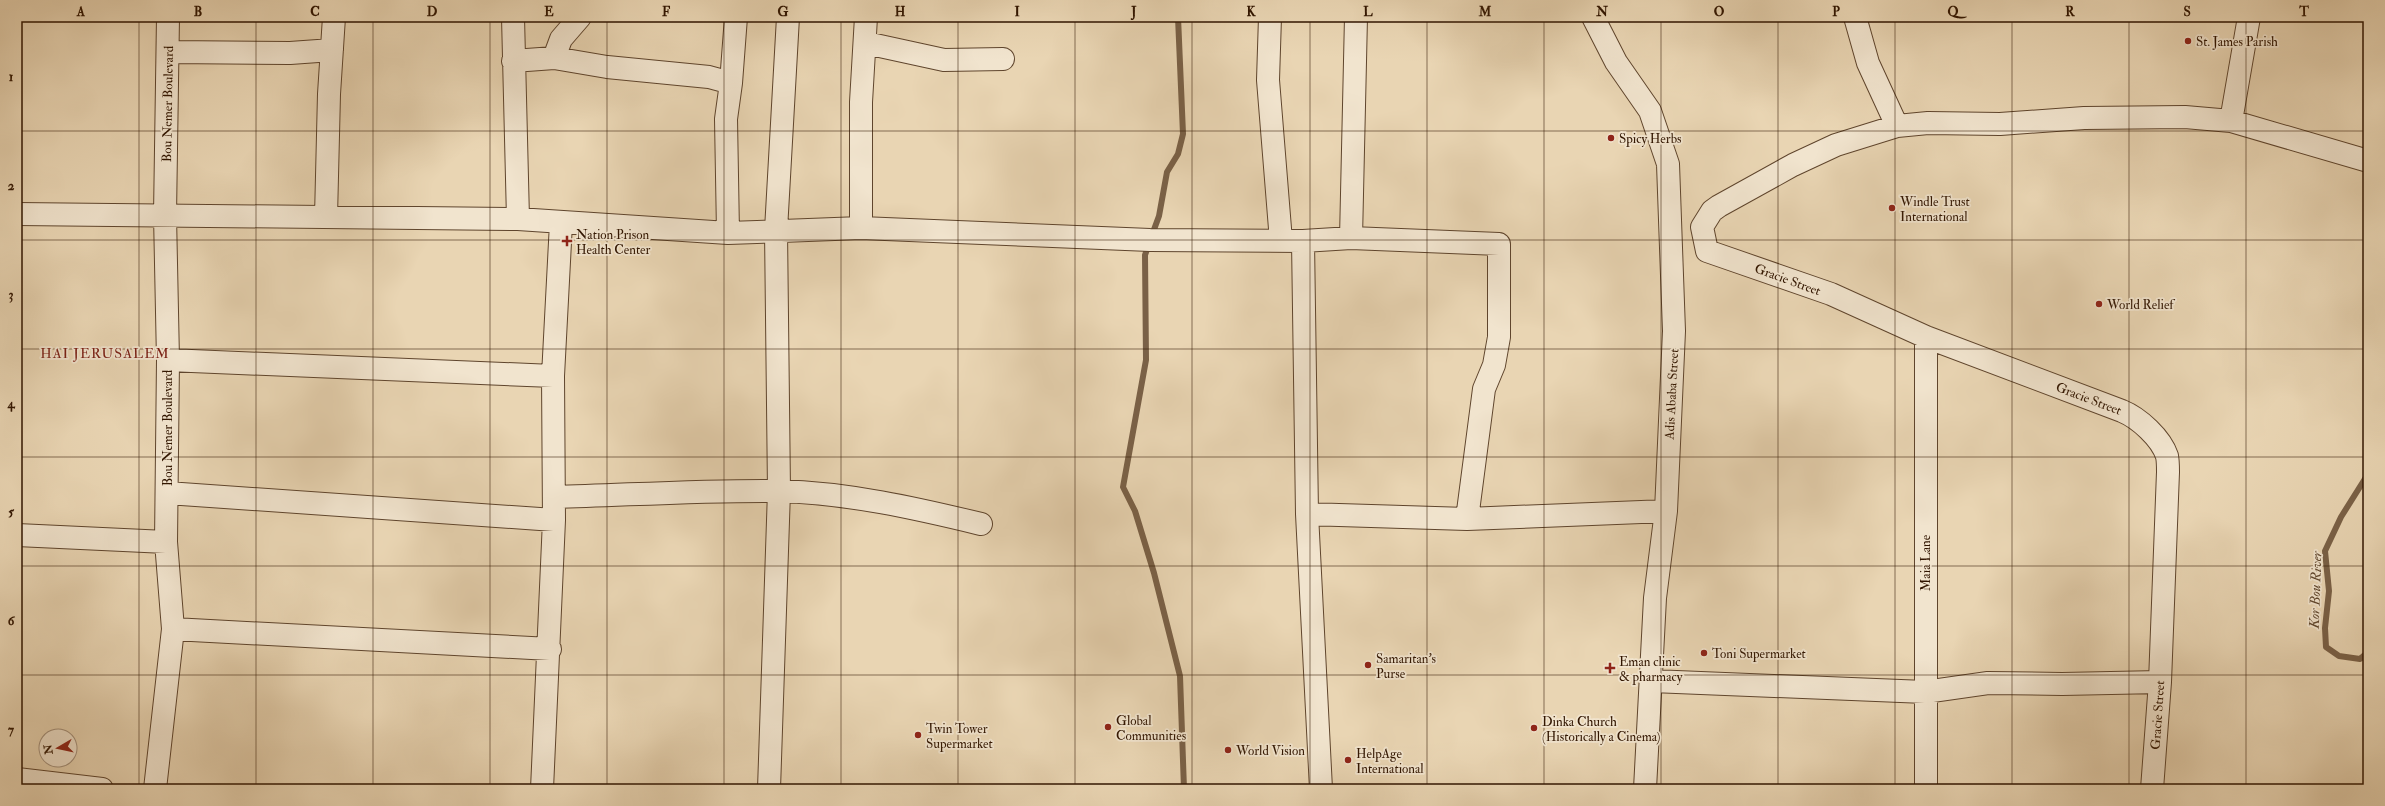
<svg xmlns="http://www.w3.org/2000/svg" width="2385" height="806" viewBox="0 0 2385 806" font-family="'IM FELL Double Pica',serif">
<rect width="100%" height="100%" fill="#e9d5b3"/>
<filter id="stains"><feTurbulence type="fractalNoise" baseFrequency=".005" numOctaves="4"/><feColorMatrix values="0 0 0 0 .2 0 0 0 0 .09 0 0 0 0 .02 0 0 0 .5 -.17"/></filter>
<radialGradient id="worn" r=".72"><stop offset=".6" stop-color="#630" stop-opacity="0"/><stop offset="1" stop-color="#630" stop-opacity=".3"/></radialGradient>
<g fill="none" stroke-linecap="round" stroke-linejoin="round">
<path stroke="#7a6147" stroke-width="6" d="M1152,235l7,-19 8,-44 11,-18 5,-20 -5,-117
M1149,244l-4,11 1,105 -23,127 12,24 19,62 26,103 4,113
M2368,474l-27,43 -16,34 4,40 -4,37 1,19 13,9 21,3 8,-7"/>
<defs>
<path id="minor" d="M513,17l5,202
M1270,17l-2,63 13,161
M1593,17l23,45 34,49 18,53 6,167 -8,180 -11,87 -10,191
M1855,17l13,46 29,63
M866,43l78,17 59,-1
M168,52l122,1 42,-3
M554,58l7,-19 19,-22
M513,61l41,-3 53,9 102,10 22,6 -5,36 2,114
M731,83l5,-66
M2231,121l18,-104
M17,214l501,5 210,14 133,-5 289,12 153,1 48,-3 148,6v93l-5,28 -10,24 -17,130
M326,217l3,-123 5,-77
M861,228v-126l5,-85
M1351,238l5,-221
M1303,241l4,273 14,275
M1926,337v452
M168,360l385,16
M167,493l387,27
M555,497c74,-2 149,-7 224,-6 69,2 136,17 202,33
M1307,514l160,5 199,-8
M17,535l149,7
M173,629l377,20
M1652,681l273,11 63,-9 74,1 98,-2
M17,779l85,10
M155,789l18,-160 -7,-87 2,-182 -3,-145 3,-198
M542,789l12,-269 -1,-144 8,-153
M769,789l10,-298 -3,-261 12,-213
M2152,789l8,-107 8,-210c0,-5 0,-11 -1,-16 -6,-18 -28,-38 -45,-45l-196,-74 -95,-43 -124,-43 -5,-24 10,-16 7,-5 74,-41 43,-20 61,-19 31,-3 72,1 84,-6 101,-1 46,4 137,40"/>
</defs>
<use href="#minor" stroke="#5f452d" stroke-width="24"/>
<use href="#minor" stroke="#f1e4ce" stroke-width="22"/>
</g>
<path fill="none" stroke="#311500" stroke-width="1" stroke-opacity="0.55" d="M139,17v772M256,17v772M373,17v772M490,17v772M607,17v772M724,17v772M841,17v772M958,17v772M1075,17v772M1192,17v772M1310,17v772M1427,17v772M1544,17v772M1661,17v772M1778,17v772M1895,17v772M2012,17v772M2129,17v772M2246,17v772M17,131h2351M17,240h2351M17,349h2351M17,457h2351M17,566h2351M17,675h2351"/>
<g fill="#8f2418" stroke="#f1e4ce" stroke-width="1.5">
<circle cx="2188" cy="41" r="4"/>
<circle cx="1611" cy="138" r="4"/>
<circle cx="1892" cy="208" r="4"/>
<path d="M565 235h4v4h4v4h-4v4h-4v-4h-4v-4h4z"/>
<circle cx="2099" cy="304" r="4"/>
<circle cx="1704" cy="653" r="4"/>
<circle cx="1368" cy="665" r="4"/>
<path d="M1608 662h4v4h4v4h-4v4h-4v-4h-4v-4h4z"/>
<circle cx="1108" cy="727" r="4"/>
<circle cx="1534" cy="728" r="4"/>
<circle cx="918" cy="735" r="4"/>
<circle cx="1228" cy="750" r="4"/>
<circle cx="1348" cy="760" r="4"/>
</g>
<g text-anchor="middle" stroke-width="3.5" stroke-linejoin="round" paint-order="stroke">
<g font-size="13" fill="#311500" stroke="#f1e4ce" text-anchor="start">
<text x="2196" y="46">St. James Parish</text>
<text x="1619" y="143">Spicy Herbs</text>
<text x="1900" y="206">Windle Trust<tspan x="1900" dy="15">International</tspan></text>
<text x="576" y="239">Nation Prison<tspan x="576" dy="15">Health Center</tspan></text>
<text x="2107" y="309">World Relief</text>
<text x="1712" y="658">Toni Supermarket</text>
<text x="1376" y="663">Samaritan's<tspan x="1376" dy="15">Purse</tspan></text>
<text x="1619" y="666">Eman clinic<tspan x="1619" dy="15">&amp; pharmacy</tspan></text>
<text x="1116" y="725">Global<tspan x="1116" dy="15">Communities</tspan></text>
<text x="1542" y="726">Dinka Church<tspan x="1542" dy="15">(Historically a Cinema)</tspan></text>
<text x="926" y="733">Twin Tower<tspan x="926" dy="15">Supermarket</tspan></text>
<text x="1236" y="755">World Vision</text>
<text x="1356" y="758">HelpAge<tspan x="1356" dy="15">International</tspan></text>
</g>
<g font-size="13" fill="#311500" stroke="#f1e4ce">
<text transform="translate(167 104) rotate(-89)" y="5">Bou Nemer Boulevard</text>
<text transform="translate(1788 279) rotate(20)" y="5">Gracie Street</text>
<text transform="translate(1671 394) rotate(-87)" y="5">Adis Ababa Street</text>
<text transform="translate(2089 398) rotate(21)" y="5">Gracie Street</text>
<text transform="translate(167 428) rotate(-90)" y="5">Bou Nemer Boulevard</text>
<text transform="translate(1925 563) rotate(-90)" y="5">Maia Lane</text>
<text transform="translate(2157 715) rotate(-86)" y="5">Gracie Street</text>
</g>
<g font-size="14" letter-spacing="1" fill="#7a1f14" stroke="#f1e4ce">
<text x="105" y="358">HAI JERUSALEM</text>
</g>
<g font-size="14" font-style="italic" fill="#61482f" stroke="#f1e4ce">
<text transform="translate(2315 590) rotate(-88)" y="5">Kor Bou River</text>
</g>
</g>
<rect width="2385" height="806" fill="none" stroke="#e9d5b3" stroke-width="44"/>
<g transform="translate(58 748) rotate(261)"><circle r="19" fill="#f1e4ce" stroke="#a4917c"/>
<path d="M0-3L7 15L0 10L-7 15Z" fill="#8f2418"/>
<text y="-6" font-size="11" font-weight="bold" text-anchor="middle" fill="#311500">N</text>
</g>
<rect x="22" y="22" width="2341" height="762" fill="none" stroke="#311500" stroke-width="1.5"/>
<g font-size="13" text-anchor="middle" font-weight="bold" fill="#311500">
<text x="81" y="16">A</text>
<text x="198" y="16">B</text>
<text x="315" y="16">C</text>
<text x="432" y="16">D</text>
<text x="549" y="16">E</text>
<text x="666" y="16">F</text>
<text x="783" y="16">G</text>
<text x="900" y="16">H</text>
<text x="1017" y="16">I</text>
<text x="1134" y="16">J</text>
<text x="1251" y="16">K</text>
<text x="1368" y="16">L</text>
<text x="1485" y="16">M</text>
<text x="1602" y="16">N</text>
<text x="1719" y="16">O</text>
<text x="1836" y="16">P</text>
<text x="1953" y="16">Q</text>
<text x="2070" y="16">R</text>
<text x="2187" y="16">S</text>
<text x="2304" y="16">T</text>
<text x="11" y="81">1</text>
<text x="11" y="190">2</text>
<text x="11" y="299">3</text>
<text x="11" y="408">4</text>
<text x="11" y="516">5</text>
<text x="11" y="625">6</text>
<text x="11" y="734">7</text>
</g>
<rect width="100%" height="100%" filter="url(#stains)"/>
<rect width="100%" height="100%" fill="url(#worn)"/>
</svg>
